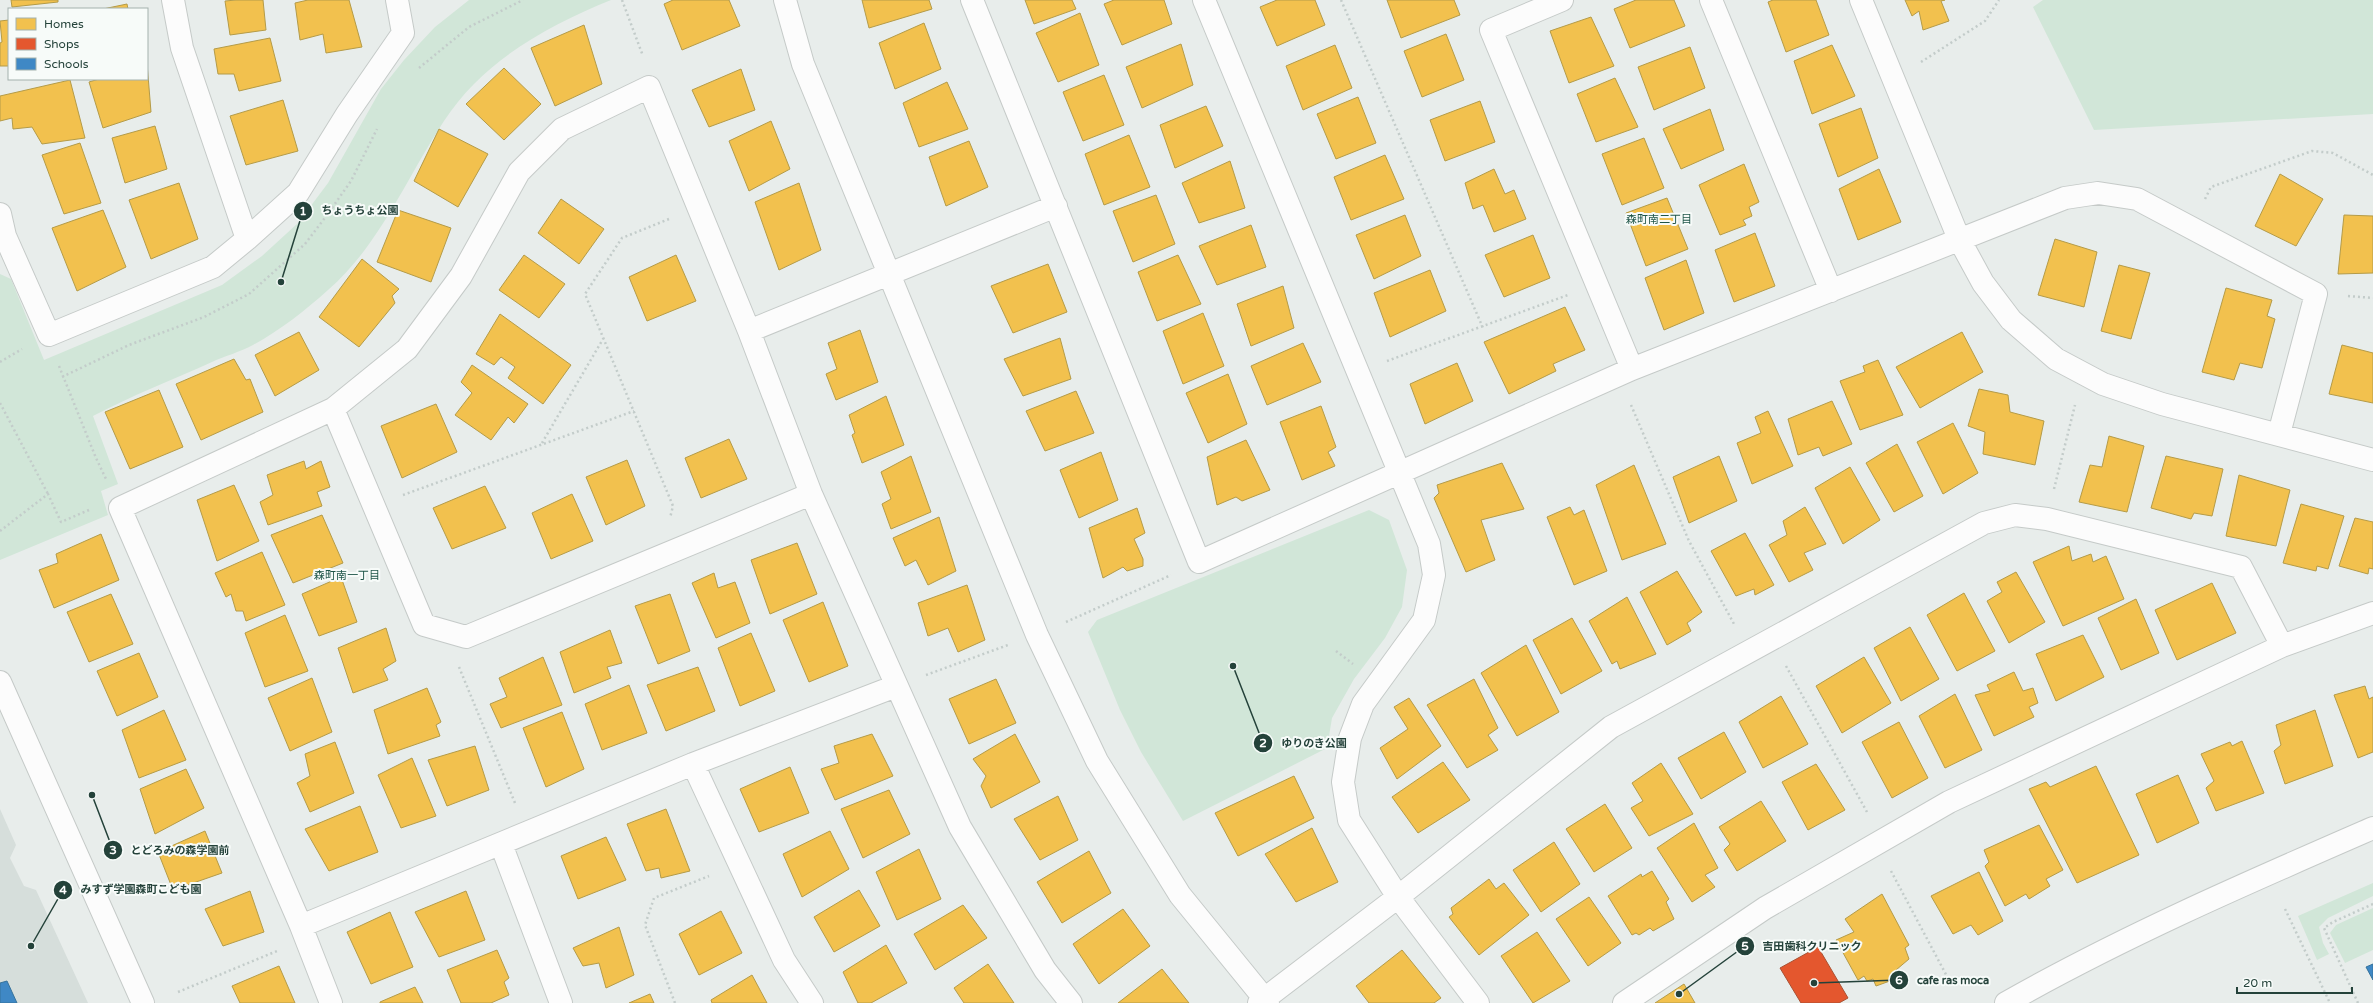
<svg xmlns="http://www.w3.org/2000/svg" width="2373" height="1003" viewBox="0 0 2373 1003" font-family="'Varela Round','Noto Sans JP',sans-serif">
<rect width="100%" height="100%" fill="#e8edeb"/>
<path fill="#d6dedb" d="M0,809l16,36 -6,13 14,28 12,4 52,113h-88z"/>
<path fill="#d1e6d8" d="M469,0h142c-64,26 -128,61 -167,121 -37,56 -64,124 -116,169 -22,20 -49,41 -75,55 -13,7 -28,11 -41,17 -40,18 -81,34 -119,54l25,68 -17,7 7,24 -108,45v-286l11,5 33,81 178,-75 40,-29 36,-33 30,-40 53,-94 23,-29 31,-33z
M2043,0h330v114l-279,16 -61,-123z
M1369,510l20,10 18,50 -5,37 -17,31 -31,41 -22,39 -5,30 -144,73 -42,-69 -21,-42 -32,-78 9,-12z
M2373,883v13l-45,22 -9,9 4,16 6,11 -12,6 -19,-44z
M2373,908v42l-28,13 -15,-30 6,-8z"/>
<path fill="#f2c14e" stroke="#b49b48" d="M11,0h47v2l-46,5z
M236,0h27l3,30 -36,5 -5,-34z
M308,0h41l13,47 -36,6 -3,-19 -23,6 -5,-37z
M673,0h56l11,26 -58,24 -18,-46z
M862,0h67l3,9 -63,19z
M1025,0h47l4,9 -42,15z
M1114,0h50l8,24 -50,21 -18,-41z
M1277,0h38l10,25 -48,21 -17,-39z
M1387,0h67l6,15 -59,23z
M1636,0h38l11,26 -55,22 -16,-39z
M1773,0h43l13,35 -43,17 -18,-50z
M1905,0h40l-4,1 8,20 -26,9 -4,-19 -7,5z
M127,4l1,5h-25z
M1080,13l19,52 -41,17 -22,-49z
M1591,17l23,49 -45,17 -19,-52z
M9,20v46h-9v-23l2,-1 -2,-21z
M924,23l17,46 -46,20 -16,-46z
M584,25l18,59 -47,22 -24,-58z
M1446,34l18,46 -42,17 -18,-46z
M270,38l11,43 -42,10 -5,-17h-16l-4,-25z
M1181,44l12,41 -51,23 -16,-41z
M1335,45l17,43 -49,22 -17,-44z
M1832,45l23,51 -43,18 -18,-53z
M1690,47l15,41 -51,22 -16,-43z
M147,63l4,49 -48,16 -14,-46 10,-3h48z
M504,68l37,36 -37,36 -38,-36z
M741,69l14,41 -46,17 -17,-37z
M1104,75l20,50 -41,16 -20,-49z
M1615,78l23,49 -42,15 -19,-48z
M70,80l15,58 -43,6 -10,-17 -19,2 -1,-11 -12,3v-25z
M947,82l21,47 -49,18 -16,-44z
M1358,97l18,46 -40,16 -19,-45z
M283,100l15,51 -52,14 -16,-49z
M1480,101l15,41 -50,19 -15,-41z
M1206,106l17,40 -48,22 -15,-43z
M1861,108l17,50 -40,19 -19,-53z
M1710,109l14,41 -43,19 -18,-40z
M771,121l19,48 -41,22 -20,-50z
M155,126l12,43 -42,14 -13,-45z
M439,129l49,25 -30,53 -44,-26z
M1129,135l21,52 -46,18 -19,-51z
M1644,138l20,50 -42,17 -20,-51z
M969,141l19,46 -42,19 -17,-49z
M80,143l21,60 -37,11 -22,-59z
M1385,155l19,44 -53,21 -17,-43z
M1230,161l15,47 -46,15 -17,-40z
M1744,164l15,38 -10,5 3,9 -9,4 3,5 -26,10 -21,-50z
M1494,169l11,25 9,-4 12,29 -32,13 -11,-27 -10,4 -8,-26z
M1879,169l22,53 -43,18 -19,-51z
M2280,174l43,25 -27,47 -41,-20z
M179,183l19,56 -47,20 -22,-59z
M799,183l22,67 -42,20 -24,-68z
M1156,195l19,49 -42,18 -20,-51z
M1667,198l21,51 -42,17 -20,-53z
M561,199l43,30 -25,35 -41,-31z
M103,210l23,57 -49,24 -25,-63z
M398,210l53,18 -20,54 -54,-20z
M1405,215l16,41 -47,23 -18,-44z
M2344,215l29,1v57l-35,1z
M1251,225l15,42 -49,18 -18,-39z
M1755,233l20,53 -41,16 -19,-52z
M1533,235l17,43 -46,19 -19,-42z
M2055,239l42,13 -13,55 -46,-12z
M524,255l41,29 -26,34 -40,-28z
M676,255l20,46 -49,20 -18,-44z
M1178,255l23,49 -44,17 -19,-49z
M362,259l37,30 -7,7 3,7 -36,44 -40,-30z
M1686,260l18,53 -40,17 -19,-52z
M1048,264l19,48 -54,21 -22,-47z
M2119,265l31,8 -19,66 -30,-8z
M1430,270l16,41 -56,26 -16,-44z
M1283,286l11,42 -43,18 -14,-42z
M2226,288l46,12 -5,16 8,3 -13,49 -22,-5 -6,17 -32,-8z
M1565,307l20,43 -32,14 3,7 -47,23 -25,-52z
M1203,313l21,53 -41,18 -20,-53z
M500,314l71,51 -28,39 -35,-26 7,-11 -14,-10 -7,8 -18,-11z
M860,330l18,52 -42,18 -10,-26 11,-5 -9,-26z
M299,332l20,38 -44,26 -20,-41z
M1962,332l21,40 -63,36 -24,-41z
M1060,338l11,41 -48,17 -19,-37z
M1303,343l18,39 -54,23 -16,-39z
M2342,345l31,8v50l-44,-9z
M234,359l12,21 4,-1 13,33 -62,28 -25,-56z
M1878,360l25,55 -43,15 -20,-49 25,-9 -2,-6z
M1457,363l16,38 -48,23 -15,-40z
M472,365l56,39 -14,19 -6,-6 -17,23 -36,-25 17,-22 -11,-11z
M1228,374l19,50 -39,19 -22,-50z
M1979,389l29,6 2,17 34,9 -9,44 -52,-11 2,-22 -17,-6z
M159,390l24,57 -53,22 -25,-57z
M1076,391l18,42 -49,18 -19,-40z
M886,396l18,49 -42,18 -10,-28 3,-2 -6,-18z
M1832,401l20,43 -29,12 -4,-9 -21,8 -10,-36z
M436,404l21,48 -55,26 -21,-52z
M1321,406l15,41 -8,5 7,14 -33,14 -22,-58z
M1768,411l25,55 -41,18 -15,-41 24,-10 -6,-16z
M1953,423l25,50 -35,21 -26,-52z
M2109,436l35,10 -17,66 -48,-10 11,-37 12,2z
M729,439l18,40 -46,19 -16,-40z
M1246,440l24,50 -28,11 -6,-4 -19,8 -10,-48z
M1897,444l26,52 -29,16 -28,-49z
M1101,452l17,48 -39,18 -19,-48z
M911,456l20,56 -40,17 -9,-25 9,-5 -10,-27z
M1719,456l18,45 -48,22 -16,-46z
M2166,456l57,13 -11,47 -18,-3 -3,6 -40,-11z
M627,460l18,46 -39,19 -20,-48z
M304,461l2,8 15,-8 9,26 -13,5 5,14 -54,19 -8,-23 13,-7 -6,-20z
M1502,463l22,46 -43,11 14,40 -29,12 -32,-74 5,-5 -2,-8z
M1634,465l32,79 -44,16 -26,-75z
M1850,467l30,53 -37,24 -28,-56z
M2239,475l51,15 -14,56 -50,-10z
M234,485l25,56 -42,20 -20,-61z
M485,486l21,42 -54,21 -19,-41z
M572,494l21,47 -42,18 -19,-46z
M2301,504l43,12 -16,53 -11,-3 -1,5 -33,-8z
M1570,507l4,8 10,-5 23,61 -33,14 -27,-68z
M1805,507l21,37 -22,9 9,17 -24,12 -20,-37 18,-10 -4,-14z
M1137,508l8,25 -11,6 9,20v7l-16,5 -4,-4 -20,11 -14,-50z
M322,515l21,48 -50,20 -22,-48z
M939,517l17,54 -28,14 -12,-25 -11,6 -12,-28z
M2355,518l18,4v47l-4,-1 -1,6 -29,-8z
M1745,533l29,52 -19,10 -1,-6 -18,7 -25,-45z
M101,534l18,46 -65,28 -15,-38 19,-7 -2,-9z
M797,543l20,51 -47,20 -19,-54z
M2069,546l3,15 19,-7 2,8 13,-6 18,43 -61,27 -30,-64z
M262,552l23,53 -39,16 -3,-10h-7l-5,-17 -5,3 -11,-24z
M1677,571l25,41 -15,11 4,8 -24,14 -27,-53z
M2016,572l29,50 -36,21 -22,-42 15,-9 -5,-10z
M714,573l4,15 17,-6 15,41 -34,15 -24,-55z
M341,577l16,45 -38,14 -17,-42z
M2212,583l24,50 -59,27 -22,-50z
M967,585l18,55 -27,12 -10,-24 -20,8 -10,-33z
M1964,593l31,58 -38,20 -30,-56z
M111,594l22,50 -44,18 -22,-50z
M670,594l20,57 -32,13 -23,-58z
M1627,597l29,57 -36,15 -3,-8 -5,3 -23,-43z
M2136,599l23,54 -38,17 -23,-52z
M823,602l25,64 -39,16 -26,-62z
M285,615l23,56 -43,16 -20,-54z
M1572,618l30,53 -41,23 -28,-54z
M1910,627l29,52 -38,22 -27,-53z
M386,628l10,33 -13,8 5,11 -35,13 -15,-45z
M610,630l12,33 -15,4 4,11 -37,15 -14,-41z
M751,633l24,58 -35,15 -22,-58z
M2083,635l21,42 -48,24 -20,-47z
M1526,645l33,67 -42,24 -36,-63z
M139,653l19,44 -41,19 -20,-45z
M543,657l19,48 -61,23 -11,-24 17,-7 -8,-19z
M1864,657l27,46 -49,30 -26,-47z
M698,667l17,44 -49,20 -19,-46z
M2014,672l9,19 10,-3 5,15 -9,4 5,10 -40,19 -19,-41 15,-4 -3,-6z
M312,678l20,54 -42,19 -22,-53z
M996,679l20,44 -47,21 -20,-45z
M1474,679l24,49 -10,7 10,15 -31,18 -40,-63z
M629,685l18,48 -45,17 -17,-46z
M2365,686l4,13 4,-2v55l-15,6 -24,-63z
M427,688l14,34 -5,3 4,11 -52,18 -14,-44z
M1955,694l27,56 -37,18 -26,-52z
M1781,696l27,48 -45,24 -24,-46z
M1409,698l32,48 -44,33 -17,-31 28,-19 -14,-22z
M164,710l22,50 -47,18 -17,-48z
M2315,710l18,56 -48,18 -11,-33 7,-6 -5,-20z
M562,712l22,57 -38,18 -23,-59z
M1899,722l29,56 -36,20 -30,-56z
M1724,732l22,40 -45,27 -23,-41z
M872,734l21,42 -58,24 -14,-31 18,-6 -5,-17z
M1015,734l25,48 -49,26 -10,-22 5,-10 -13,-17z
M2242,741l22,52 -48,18 -10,-23 8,-7 -13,-27 29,-12 2,4z
M335,742l19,51 -44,19 -13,-29 13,-7 -5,-22z
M475,746l14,44 -42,16 -19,-46z
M412,758l24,58 -35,12 -23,-53z
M1443,762l27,38 -52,33 -26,-36z
M1661,763l32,51 -44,22 -18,-28 12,-7 -11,-18z
M1816,764l29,46 -37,20 -26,-48z
M2096,766l43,89 -62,28 -48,-94 17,-7 4,5z
M790,767l19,46 -50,19 -19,-43z
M186,769l18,39 -49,26 -15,-45z
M2178,775l21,48 -42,20 -21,-49z
M1294,776l20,42 -76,38 -23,-43z
M889,790l21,44 -47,24 -22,-49z
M1058,796l20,44 -38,20 -26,-41z
M1761,801l25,40 -49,30 -13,-21 6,-6 -11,-17z
M1605,804l27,44 -38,24 -28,-43z
M360,806l18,46 -49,19 -24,-42z
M666,809l24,62 -29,7 -2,-10 -13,3 -19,-47z
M1694,823l24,45 -13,7 10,12 -23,15 -35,-54z
M2039,825l24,45 -17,9 4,7 -21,13 -3,-5 -21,12 -20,-40 4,-4 -5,-12z
M1312,828l26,54 -42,20 -31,-48z
M205,831l17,42 -49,17 -15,-38z
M830,831l19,38 -47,28 -19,-43z
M606,837l20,43 -48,19 -17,-43z
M1554,842l26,42 -39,28 -28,-42z
M919,849l22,50 -44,21 -21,-48z
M1089,851l22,42 -49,30 -25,-41z
M1652,871l17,28 -3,3 8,17 -21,12 -3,-3 -11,7 -3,-2 -4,2 -24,-39 33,-22 1,3z
M1979,872l24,49 -25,14 -7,-10 -18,9 -22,-38z
M1489,879l7,10 8,-6 25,32 -50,40 -30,-38 4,-3 -2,-6z
M859,890l21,36 -46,26 -20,-35z
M250,891l14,41 -41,14 -18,-37z
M466,891l19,49 -46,17 -24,-45z
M1882,894l27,51 -4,3 4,11 -13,11 5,7 -25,9 -3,-7 -6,2 -3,-5 -6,4 -22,-40 18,-8 -9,-13z
M1589,897l32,46 -33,23 -32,-47z
M963,905l24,33 -52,32 -21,-36z
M1123,909l27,37 -51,38 -26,-40z
M721,911l21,42 -43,22 -20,-41z
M390,912l23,55 -42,17 -24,-52z
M619,927l15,48 -28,13 -7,-25 -16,3 -10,-18z
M1537,932l33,49 -37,22 -32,-47z
M886,945l21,38 -36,20h-13l-15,-31z
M497,950l12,28 -5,4 5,13 -18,8h-30l-14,-33z
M1402,950l39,48 -7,5h-65l-13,-17z
M988,964l26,39h-50l-10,-15z
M279,966l16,37h-55l-8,-17z
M1162,969l27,34h-71z
M752,975l15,28h-55l-1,-3z
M1684,984l11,19h-40z
M415,987l8,16h-43v-1z
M650,994l4,9h-25z"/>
<path fill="#e4572e" stroke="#aa5132" d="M1818,947l30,51 -9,5h-38l-21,-35z"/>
<path fill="#3f88c5" stroke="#37739b" d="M2373,964v16l-7,-13z
M7,981l10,22h-17v-20z"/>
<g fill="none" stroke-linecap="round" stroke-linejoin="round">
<defs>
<path id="minor" d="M173,0l9,48 65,191
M785,0l18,64 234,571 60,126 83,134 88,108
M972,0l227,562 433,-193 433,-171 33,-5 39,6 179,95 -37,140
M1204,0l225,544 5,31 -10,45 -61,84 -13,34 -7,44 6,38 49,77 80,106
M1562,0l-71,30 141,339
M1711,0l120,291
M1861,0l98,239 24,44 28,37 45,39 47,25 59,20 211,56
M0,214l5,22 44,99 164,-68 34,-28 51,-46 49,-79 56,-81 -6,-33
M749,331l307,-125
M333,409l91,216 42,12 345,-143
M0,682l143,321
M693,764l91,196 28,43
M501,844l60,159
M301,926l392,-162 203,-78
M331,1003l-30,-77 -181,-418 213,-99 74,-60 54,-73 58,-104 43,-43 87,-42 100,244 62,163 149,333 85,143 26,33
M1259,1003l139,-106 213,-170 373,-204 31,-8 32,4 194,48 41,79
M1624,1003l141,-95 184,-106 333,-156 91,-33
M2006,1003c118,-67 243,-121 367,-175"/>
</defs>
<use href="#minor" stroke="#c5cac8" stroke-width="24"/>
<path stroke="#c3ccca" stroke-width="2.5" stroke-dasharray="2 3" stroke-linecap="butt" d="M622,0l21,56
M1341,0l142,328
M1921,62l64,-41 14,-21
M419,68l50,-41 54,-27
M2205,199l6,-12 101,-36 21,2 40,22
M669,219l-47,19 -37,56 88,212 -3,12
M2348,296l25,2
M1387,361l181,-66
M0,362l22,-13
M59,366l37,92 10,21
M62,377l67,-32 75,-28 45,-23 56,-50 22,-29 24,-34 26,-52
M0,403l48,91
M1631,405l58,136 45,83
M542,443l61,-104
M2054,489l21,-84
M403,495l231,-84
M0,531l48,-37 13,28 28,-12
M1066,622l105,-47
M1336,651l17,13
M1786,666l81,146
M459,667l56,136
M926,675l82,-30
M1891,871l59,111
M2285,909l45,94
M178,992l99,-41
M675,1003l-30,-78 9,-27 55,-22
M2358,1003l-34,-75 9,-6 40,-18"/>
<use href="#minor" stroke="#fcfcfc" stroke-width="22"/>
</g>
<g text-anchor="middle" stroke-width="4" stroke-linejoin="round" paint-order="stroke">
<g font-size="11" fill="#1f5548" stroke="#f7fbf9">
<text x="1659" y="223">森町南二丁目</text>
<text x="347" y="579">森町南一丁目</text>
</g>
</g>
<path fill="none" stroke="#24423a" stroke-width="1.5" d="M281 282L303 211M1233 666L1263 743M92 795L113 850M31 946L63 890M1679 994L1745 946M1814 983L1899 980"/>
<g fill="#24423a" stroke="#f7fbf9" stroke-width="1.5">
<circle cx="281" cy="282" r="4"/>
<circle cx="1233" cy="666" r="4"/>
<circle cx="92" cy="795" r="4"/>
<circle cx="31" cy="946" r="4"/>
<circle cx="1679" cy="994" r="4"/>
<circle cx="1814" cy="983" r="4"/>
<circle cx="303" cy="211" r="10"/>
<circle cx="1263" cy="743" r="10"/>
<circle cx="113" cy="850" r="10"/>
<circle cx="63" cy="890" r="10"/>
<circle cx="1745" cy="946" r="10"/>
<circle cx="1899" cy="980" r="10"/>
</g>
<g font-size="12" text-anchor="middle" font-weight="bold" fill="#fff">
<text x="303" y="215">1</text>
<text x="1263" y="747">2</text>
<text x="113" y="854">3</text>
<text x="63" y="894">4</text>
<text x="1745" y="950">5</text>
<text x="1899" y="984">6</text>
</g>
<g font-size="11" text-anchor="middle" font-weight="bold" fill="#24423a" stroke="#f7fbf9" stroke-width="4" stroke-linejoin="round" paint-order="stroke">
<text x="360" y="214">ちょうちょ公園</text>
<text x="1314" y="747">ゆりのき公園</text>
<text x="180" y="854">とどろみの森学園前</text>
<text x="141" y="893">みすず学園森町こども園</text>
<text x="1812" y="950">吉田歯科クリニック</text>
<text x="1953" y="984">cafe ras moca</text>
</g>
<rect x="8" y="8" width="140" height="72" fill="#f7fbf9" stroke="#a3b1ad"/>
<rect x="16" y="18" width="20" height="12" fill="#f2c14e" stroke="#a3b1ad"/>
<text x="44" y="28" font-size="12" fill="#24423a">Homes</text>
<rect x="16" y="38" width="20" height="12" fill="#e4572e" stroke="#a3b1ad"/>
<text x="44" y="48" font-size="12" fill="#24423a">Shops</text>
<rect x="16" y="58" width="20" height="12" fill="#3f88c5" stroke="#a3b1ad"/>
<text x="44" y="68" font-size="12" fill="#24423a">Schools</text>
<path d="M2237 987v6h115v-6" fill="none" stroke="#24423a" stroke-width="2"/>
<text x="2243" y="987" font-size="12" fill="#24423a" stroke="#f7fbf9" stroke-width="3" paint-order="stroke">20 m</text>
</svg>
